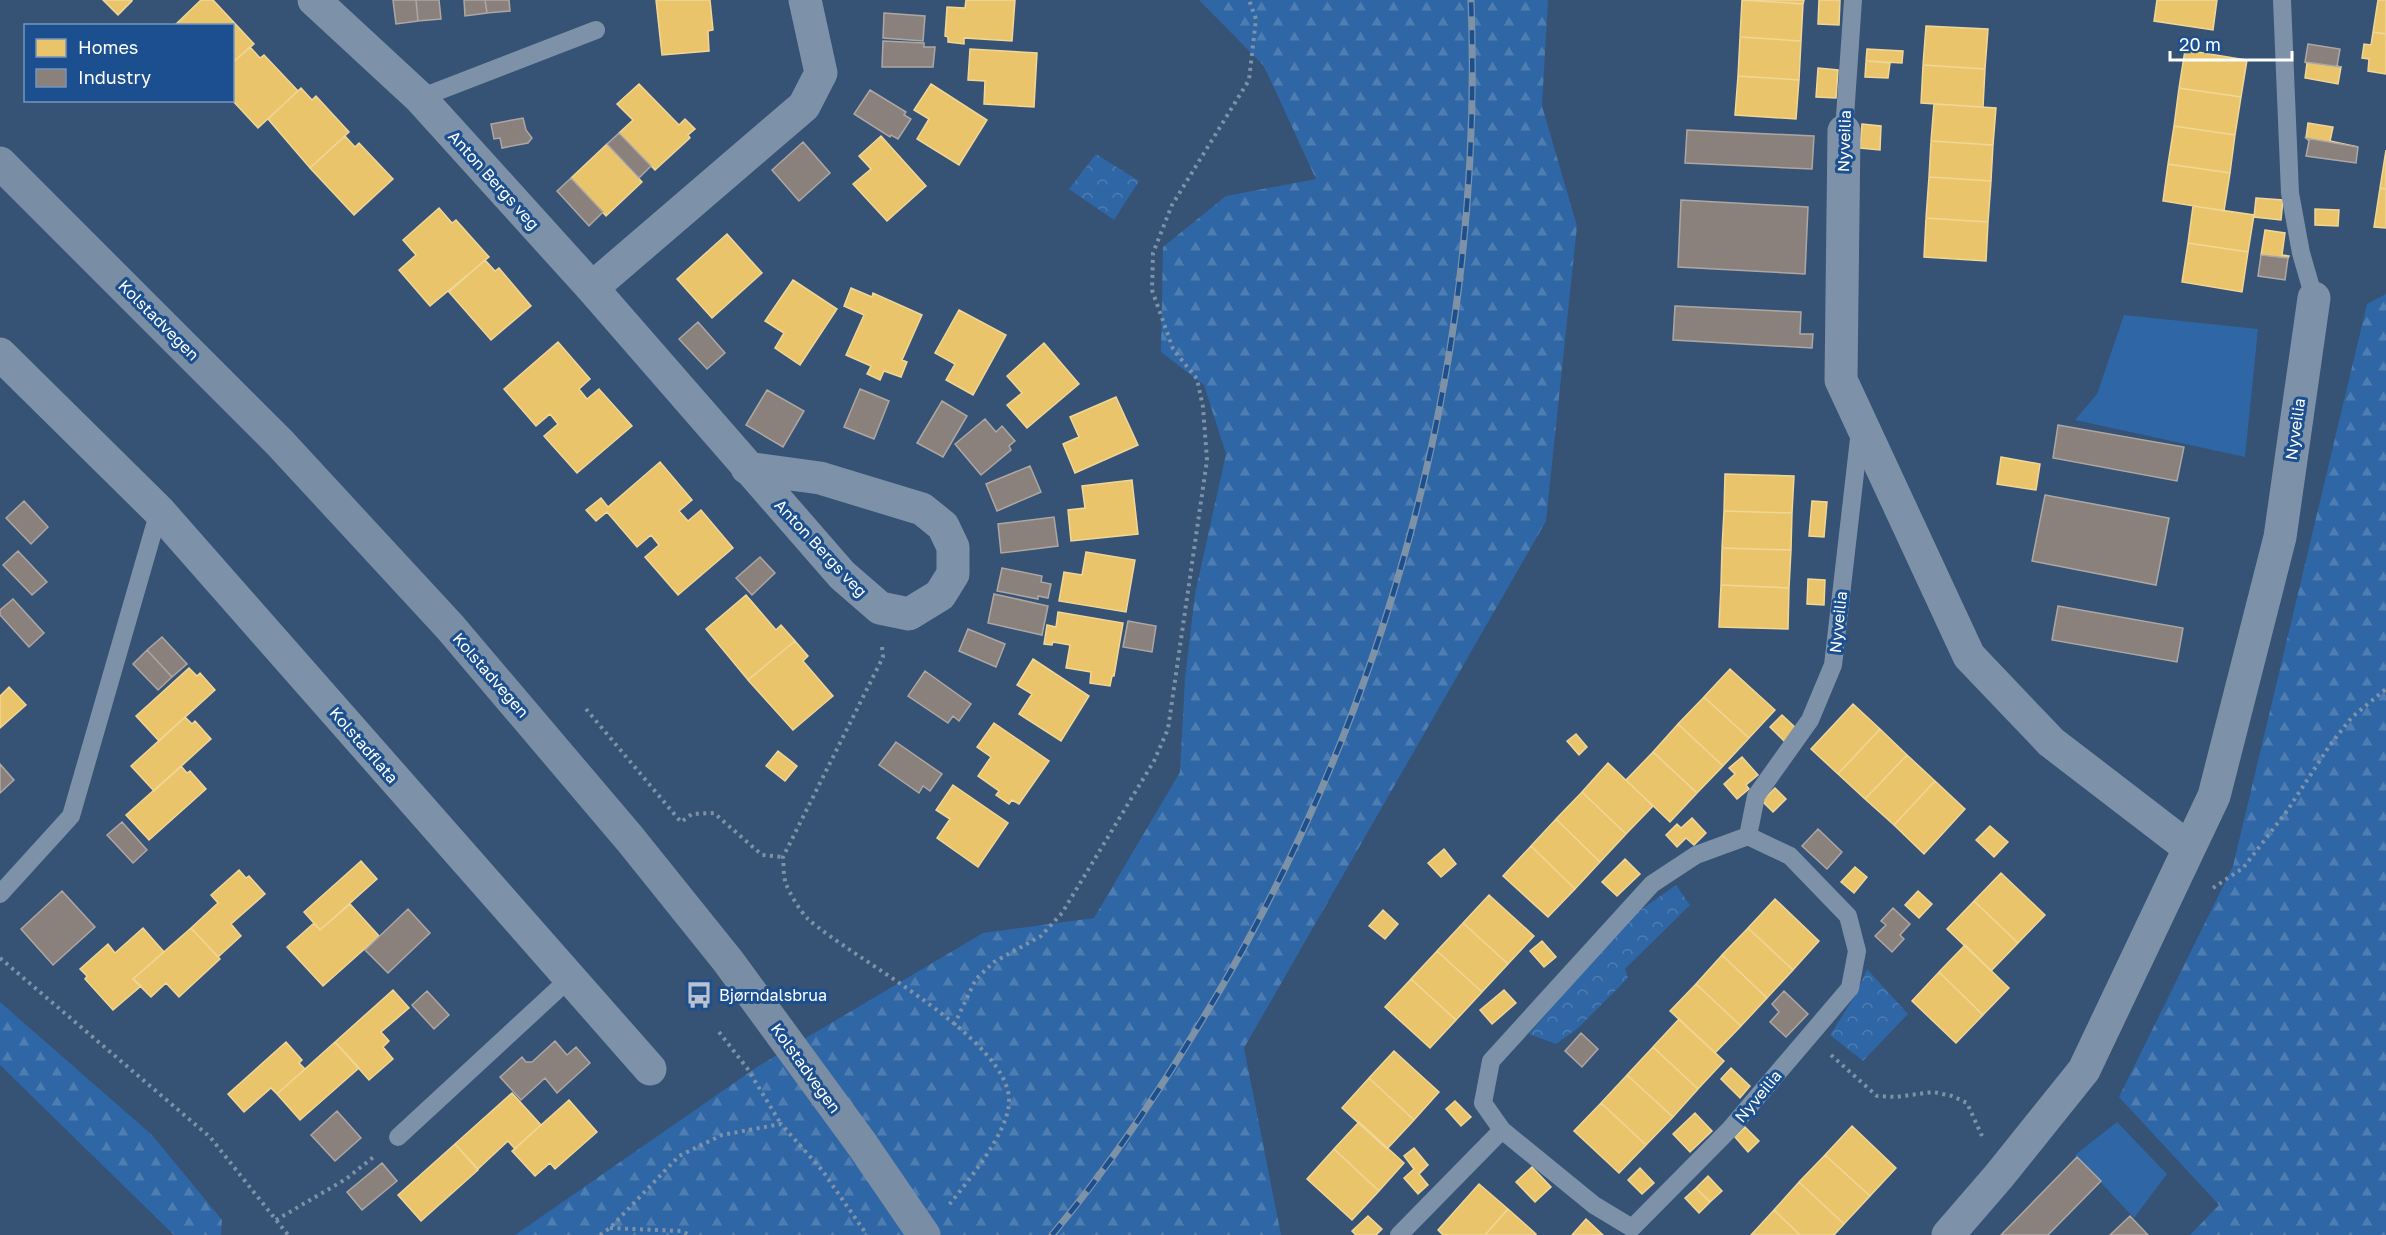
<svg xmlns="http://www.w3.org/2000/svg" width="2386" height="1235" viewBox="0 0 2386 1235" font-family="'Golos Text',sans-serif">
<defs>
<pattern id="forest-firs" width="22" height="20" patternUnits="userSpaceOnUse" patternTransform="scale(1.5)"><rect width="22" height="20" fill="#2f66a5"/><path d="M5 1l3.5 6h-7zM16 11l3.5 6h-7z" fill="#4e7db2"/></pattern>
<pattern id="park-crowns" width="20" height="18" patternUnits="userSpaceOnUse" patternTransform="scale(1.5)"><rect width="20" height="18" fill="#2f66a5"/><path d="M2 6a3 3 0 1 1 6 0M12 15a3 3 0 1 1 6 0" fill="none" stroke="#4e7db2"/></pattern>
</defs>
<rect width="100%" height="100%" fill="#365274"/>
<path fill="url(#forest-firs)" d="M1199,0h349l-6,106 35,120 -31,295 -302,527 37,187h-766l242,-168 226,-134 111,-15 86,-146 5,-94 10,-84 31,-140 -22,-69 -43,-33 2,-105 63,-51 90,-17 -52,-113z
M2386,294v941h-196l29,-30 -100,-108 114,-231 134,-562z
M0,1002l152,133 70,85 -1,15h-47l-174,-170z"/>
<path fill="url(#park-crowns)" d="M1096,154l43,27 -25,39 -45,-31z
M1676,885l14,20 -65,64 3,9 -51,51 -21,15 -27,-10 100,-116z
M1867,969l41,45 -45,47 -33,-26 26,-41z"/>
<path fill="#2f66a5" d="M2124,315l134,14 -13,128 -170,-37 22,-26z
M2117,1122l50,52 -33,44 -59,-63z"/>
<path fill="#e9c46a" stroke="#f0d697" stroke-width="1.5" d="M103,0h29v1l-14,14z
M201,0h12l41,44 -22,19v-37h-58z
M656,0h54l3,30 -5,1 1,20 -47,4z
M966,0h49l-3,41 -48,-3v6l-16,-2v-5l-3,-1 2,-29 18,1z
M1742,0l61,4 -2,37 -61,-4z
M1742,0h62l-1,4z
M1819,0h21l-1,25 -21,-1z
M2157,0h60l-4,30 -59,-9z
M2378,0h8v34l-13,-2z
M1926,26l62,3 -3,40 -62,-4z
M2373,32l13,2v40l-18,-3 1,-12 -7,-1 2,-14 7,1z
M1740,37l61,4 -2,39 -61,-4z
M250,47l10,11 4,-3 34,36 -40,37 -26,-28v-37z
M970,49l67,4 -3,54 -50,-3 1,-23 -17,-1z
M1867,49l36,2 -1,12 -36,-2z
M2185,50l62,10 -6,37 -62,-9z
M1866,61l24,2 -2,15 -23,-1z
M2305,62l36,5 -3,17 -33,-6 2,-15z
M1923,65l62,4 -2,38 -62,-4z
M1818,68l20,2 -2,28 -20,-1z
M1738,76l61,4 -3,39 -61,-4z
M639,84l40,41 6,-6 10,10 -7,6 2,3 -35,32 -36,-37 14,-13 -16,-16z
M931,84l56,36 -28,45 -42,-26 12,-20 -15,-9z
M301,88l11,12 4,-4 33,36 -39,36 -42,-49z
M2179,88l62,9 -6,38 -61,-9z
M1934,104l62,4 -3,37 -62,-4z
M2308,123l25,4 -3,14 28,6 -52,-9z
M1862,124l19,2 -1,24 -20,-2z
M2174,126l61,9 -5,38 -62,-9z
M345,136l10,11 4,-4 34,36 -39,36 -44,-47z
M881,136l45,50 -39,35 -34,-37 18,-15 -12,-13z
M1931,141l62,4 -2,36 -62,-4z
M607,144l35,38 -36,34 -35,-38z
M2386,150v39l-6,-1z
M2168,164l62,9 -6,38 -61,-10z
M1929,177l62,4 -3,41 -62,-4z
M2380,188l6,1v39l-12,-1z
M2256,198l27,2 -2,20 -27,-3z
M2193,206l61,9 -6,37 -60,-9z
M439,208l13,15 4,-3 33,37 -59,49 -31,-36 17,-15 -13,-15z
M2315,209l24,1 -1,16 -23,-1z
M1926,218l62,4 -2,39 -62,-4z
M2265,230l20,3 -3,22 7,1 -1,2 -27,-3z
M727,234l35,39 -50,45 -35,-39z
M2188,243l60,9 -6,40 -60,-10z
M485,260l10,11 4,-3 32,38 -40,34 -42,-48z
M793,280l44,29 -37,56 -25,-17 9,-15 -19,-12z
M851,288l21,9 1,-4 49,22 -20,45 5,2 -6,15 -17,-6 -4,9 -13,-6 4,-8 -25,-11 18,-40 -20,-9z
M959,310l47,25 -33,60 -27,-15 9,-16 -20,-11z
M558,342l32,37 -11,10 8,10 12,-10 33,37 -55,47 -33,-37 14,-12 -8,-10 -14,12 -32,-37z
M1044,343l35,41 -52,44 -20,-23 15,-12 -15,-17z
M1116,397l22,48 -63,28 -12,-29 16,-7 -9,-20z
M2001,457l39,7 -4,26 -39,-6z
M660,462l32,38 -13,11 9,10 13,-11 32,38 -55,47 -33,-38 14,-12 -8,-10 -14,12 -30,-35 -11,9 -10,-11 15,-12 7,9z
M1725,474l69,2 -2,37 -68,-2z
M1132,480l6,54 -67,7 -3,-31 17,-2 -3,-22z
M1812,501l15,1 -3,35 -15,-1z
M1724,511l68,2 -1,37 -69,-2z
M1722,548l69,2 -2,38 -68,-3z
M1086,552l49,8 -9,52 -67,-11 5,-29 18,3z
M1808,579l17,1 -1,25 -17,-1z
M1721,585l68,3 -1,41 -69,-2z
M746,595l30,35 5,-5 14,16 -47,39 -42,-51z
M1058,612l65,11 -9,53h-2l-2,10 -20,-3 1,-11 -25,-4 4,-23 -17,-3 -1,3 -8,-1 3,-19 9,2z
M795,641l13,15 -5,5 30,35 -40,34 -45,-50z
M1033,659l56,37 -28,45 -42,-27 13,-20 -15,-9z
M189,668l8,8 3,-3 15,17 -56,51 -23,-25z
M1730,669l45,41 -26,28 -45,-41z
M9,687l17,18 -26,23v-32z
M1704,697l45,41 -26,28 -45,-42z
M1853,704l27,25 -42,45 -27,-25z
M1782,715l15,14 -12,13 -15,-15z
M185,717l7,7 3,-3 16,18 -57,52 -23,-25z
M994,723l55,38 -30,43 -7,-4 -3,4 -13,-9 3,-4 -21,-15 13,-19 -14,-10z
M1678,724l45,42 -26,27 -44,-41z
M1880,729l27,26 -42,44 -27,-25z
M1576,734l11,13 -8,8 -12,-14z
M778,751l19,15 -12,15 -19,-15z
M1653,752l44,41 -27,29 -44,-42z
M1907,755l28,26 -41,44 -29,-26z
M1742,757l16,18 -12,10 3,4 -12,10 -13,-15 11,-10 -6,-6z
M1608,763l45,43 -27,28 -44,-42z
M181,766l6,7 3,-2 16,18 -57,51 -23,-25z
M1935,781l30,28 -41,45 -30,-29z
M953,785l55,38 -30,44 -41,-29 13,-19 -14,-9z
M1775,788l11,11 -13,13 -11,-11z
M1582,792l44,42 -26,28 -44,-43z
M1692,818l14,15 -12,12 -8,-7 -9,9 -11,-12 11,-11 4,4z
M1556,819l44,43 -25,27 -44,-43z
M1990,826l18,16 -14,15 -18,-17z
M1531,846l44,43 -27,28 -45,-41z
M1444,849l12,15 -15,13 -13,-14z
M1625,859l15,15 -23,22 -15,-14z
M361,861l16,18 -57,51 -16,-18z
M1855,867l12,10 -13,16 -13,-11z
M239,870l7,8 3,-2 16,18 -34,30 10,12 -23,21 -27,-29 27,-25 -7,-8z
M2001,873l44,42 -27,28 -44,-42z
M1918,891l14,13 -13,14 -14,-13z
M1489,895l45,41 -26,28 -45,-41z
M1775,899l44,42 -26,29 -45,-42z
M1974,901l44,42 -27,28 -44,-42z
M350,904l29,32 -56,50 -36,-39 27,-24 6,7z
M1383,910l15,14 -13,15 -16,-13z
M1463,923l45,41 -26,28 -45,-41z
M143,928l21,24 -31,27 8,7 -28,24 -28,-31 2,-3 -7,-7 28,-25 7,9z
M191,928l29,31 -41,38 -13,-14 -15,14 -18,-18z
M1748,928l45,42 -26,28 -45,-43z
M1542,941l14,16 -12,10 -14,-16z
M1965,945l44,43 -26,27 -44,-43z
M1437,951l45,41 -26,28 -45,-41z
M1722,955l45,43 -26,28 -45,-42z
M1939,972l44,43 -27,28 -44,-42z
M1411,979l45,41 -26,28 -45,-41z
M1696,984l45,42 -26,27 -45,-42z
M393,990l16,18 -28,24 8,9 -6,6 10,12 -24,21 -34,-38z
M1504,990l12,13 -24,21 -12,-14z
M1679,1019l45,42 -26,28 -45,-42z
M286,1042l16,18 -3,3 6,6 -28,25 -6,-6 -27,24 -16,-18z
M335,1042l24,26 -59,52 -23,-26z
M1653,1047l45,42 -25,28 -46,-42z
M1394,1051l45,41 -25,28 -45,-42z
M1731,1068l19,18 -10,12 -19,-19z
M1627,1075l46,42 -27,28 -45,-42z
M1369,1078l45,42 -27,29 -45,-41z
M512,1093l29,32 -26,24 -7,-8 -30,28 -23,-25z
M569,1100l28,32 -42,37 -5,-6 -15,13 -23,-25z
M1455,1101l16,16 -10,9 -15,-17z
M1601,1103l45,42 -27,28 -45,-42z
M1695,1113l17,18 -22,21 -17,-18z
M1359,1122l45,41 -25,28 -45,-42z
M1852,1126l44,42 -26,28 -45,-41z
M1745,1127l14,14 -11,11 -13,-15z
M455,1144l23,26 -57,51 -23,-26z
M1414,1148l14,17 -9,9 9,11 -10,9 -14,-16 10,-9 -10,-13z
M1334,1149l45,42 -27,29 -45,-41z
M1825,1155l45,41 -26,28 -45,-42z
M1532,1167l19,20 -16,15 -19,-20z
M1640,1168l14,15 -12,11 -14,-14z
M1708,1176l14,15 -12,11 -14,-14z
M1799,1182l45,42 -10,11h-34l-26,-25z
M1479,1184l29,25 -23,26h-42l-5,-5z
M1696,1188l14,14 -11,11 -14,-15z
M1508,1209l28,25 -1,1h-50z
M1774,1210l26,25h-49z
M1368,1216l14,13 -6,6h-20l-4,-4z
M1586,1219l17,16h-31z"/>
<path fill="#8a817c" stroke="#ada7a3" stroke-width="1.5" d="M393,0h23l2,21 -22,3z
M416,0h23l2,19 -23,2z
M464,0h21l2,13 -22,3z
M485,0h24l1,11 -23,2z
M884,13l41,3 -2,25 -40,-3z
M883,41l41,2v4h11l-2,20h-51z
M2308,44l32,5 -3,17 4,1 -36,-5z
M870,90l36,22 -2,3 7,4 -13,20 -7,-4 -1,2 -36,-23z
M523,118l3,12 6,8 -4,5 -26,5 -2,-10 -6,1 -3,-15z
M1687,130l127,6 -2,33 -127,-6z
M619,133l32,33 -12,12 -32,-34z
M2306,138l52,9 -2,16 -50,-7 3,-15z
M803,142l27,31 -31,28 -27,-31z
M571,178l32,34 -14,14 -32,-35z
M1681,200l127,7 -3,67 -127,-7z
M2261,255l27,3 -3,22 -27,-4z
M1675,306l126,6 -1,22h13l-1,14 -139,-8z
M698,322l27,31 -18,16 -28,-30z
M860,389l29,12 -15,38 -30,-12z
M767,390l37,21 -21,36 -37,-22z
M942,401l25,15 -24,41 -26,-14z
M985,419l11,13 6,-6 13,15 -6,5 2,4 -30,25 -26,-31z
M2058,425l126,22 -7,34 -124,-23z
M1030,466l11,26 -44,19 -11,-27z
M2045,495l124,23 -13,67 -124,-24z
M24,501l24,26 -17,17 -25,-26z
M1054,517l4,29 -57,7 -3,-29z
M18,551l29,31 -15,13 -29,-30z
M760,557l15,16 -23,22 -16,-17z
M1002,568l40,8 -1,6 10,2 -3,14 -10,-2v3l-41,-8z
M994,594l54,12 -6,29 -54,-12z
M13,599l31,34 -15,14 -29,-32v-5z
M2058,606l125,22 -6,34 -125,-22z
M1128,621l28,5 -4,26 -29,-5z
M968,629l37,15 -9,23 -37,-16z
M162,637l25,27 -15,13 -25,-27z
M147,650l25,27 -14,13 -25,-26z
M925,671l46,33 -12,17 -6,-5 -5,7 -40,-27z
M896,742l46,32 -12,17 -7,-5 -4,7 -40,-28z
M0,764l14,16 -14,13z
M122,822l25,28 -14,13 -26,-28z
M1818,829l24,23 -15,17 -25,-23z
M62,891l33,36 -42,38 -32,-36z
M1893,908l17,16 -10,11 4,4 -12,13 -17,-16 11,-11 -5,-4z
M408,909l22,24 -42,40 -23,-23z
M427,991l22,24 -15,14 -22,-24z
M1784,991l24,23 -22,23 -16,-15 9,-10 -7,-8z
M1581,1033l17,16 -16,18 -17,-16z
M555,1041l12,14 9,-8 14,16 -33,30 -12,-15 -24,22 -21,-23 22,-20 4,5h6z
M337,1111l24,27 -26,23 -24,-26z
M2077,1157l24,24 -53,54h-47z
M382,1163l15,18 -35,29 -15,-18z
M2130,1216l18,19h-38z"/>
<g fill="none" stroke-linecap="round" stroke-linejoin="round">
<path stroke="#7d92a8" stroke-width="4" stroke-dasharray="3 4.5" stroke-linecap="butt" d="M882,647l1,10 -100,200c1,8 0,19 3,27 4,10 14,27 22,35 43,39 205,121 201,184 -2,31 -41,78 -60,102
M586,709l95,113 11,-8 22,-1 48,42 21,2
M2213,888l30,-20 44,-57 43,-66 22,-28 34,-28
M0,958l210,179 78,98
M954,1025l22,-46 18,-17 47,-26 21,-23 92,-152 14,-32 39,-269 -4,-53 -6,-28 -24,-30 -21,-59 1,-37 19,-48 77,-125 7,-61 -7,-19
M719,1032l28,36 34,56
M1831,1055l46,41 19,1 37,-5 19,4 15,7 15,33
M276,1220l70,-41 30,-24
M610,1228l71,3 9,4
M600,1235l10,-7 69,-72 43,-21 59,-11 41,46 45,65"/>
<path stroke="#7d92a8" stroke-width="18" d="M2282,0l8,193 11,60 13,45
M420,98l176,-68
M1844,131l9,-131
M1748,836l42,20 58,60 9,35 -7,37 -120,141 -98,99 -38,-23 -92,-75 -19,-27 8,-42 161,-177 44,-29z
M1748,836l8,-40 54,-76 23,-55 27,-235
M0,894l71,-78 88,-305
M398,1137l172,-159
M1399,1235l103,-105"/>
<path stroke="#7d92a8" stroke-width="33" d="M314,0l106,98 172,190 250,287 38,33 29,6 31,-19 13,-21v-27l-10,-21 -21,-17 -102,-31 -73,-10
M1844,131l-3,249 128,276 82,86 138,106
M592,288l212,-182 17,-33 -16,-73
M0,354l159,157 491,558
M1948,1235l51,-59 85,-106 130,-274 66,-259 34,-239"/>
<path stroke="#798da4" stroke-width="33" d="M0,163l280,280 170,184 180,212 98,122 133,182"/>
<defs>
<path id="rail" d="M1052,1235c51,-61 97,-128 139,-197 193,-311 294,-671 280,-1038"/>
</defs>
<use href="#rail" stroke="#7e92a7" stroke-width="7"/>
<use href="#rail" stroke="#1b4f8f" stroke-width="4.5" stroke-dasharray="14" stroke-linecap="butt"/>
<path stroke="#798da4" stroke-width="33" d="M861,1143l63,92"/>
</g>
<defs>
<symbol id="bus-bare" viewBox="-9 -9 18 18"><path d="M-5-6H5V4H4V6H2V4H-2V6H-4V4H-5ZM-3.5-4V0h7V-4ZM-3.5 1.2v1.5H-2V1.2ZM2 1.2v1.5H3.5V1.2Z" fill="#b9c2ce" stroke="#1b4f8f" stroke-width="2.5" paint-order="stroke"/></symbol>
</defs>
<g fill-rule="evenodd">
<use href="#bus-bare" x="680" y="976" width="38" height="38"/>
</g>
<g text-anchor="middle" stroke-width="6" stroke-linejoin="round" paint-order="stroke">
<g font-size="16" fill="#fff" stroke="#1b4f8f">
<text transform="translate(1844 141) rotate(-88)" y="6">Nyveilia</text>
<text transform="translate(494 180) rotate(48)" y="6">Anton Bergs veg</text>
<text transform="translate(159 320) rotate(45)" y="6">Kolstadvegen</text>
<text transform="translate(2295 429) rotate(-82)" y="6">Nyveilia</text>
<text transform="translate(821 548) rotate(47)" y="6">Anton Bergs veg</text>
<text transform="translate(1838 622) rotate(-84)" y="6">Nyveilia</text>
<text transform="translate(491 675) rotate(49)" y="6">Kolstadvegen</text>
<text transform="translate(364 745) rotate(49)" y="6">Kolstadflata</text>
<text transform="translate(806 1068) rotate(54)" y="6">Kolstadvegen</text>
<text transform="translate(1758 1096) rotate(-50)" y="6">Nyveilia</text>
</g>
<g font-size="16" fill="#fff" stroke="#1b4f8f" text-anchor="start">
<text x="719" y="1001">Bjørndalsbrua</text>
</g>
</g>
<rect x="24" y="24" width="210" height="78" fill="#1b4f8f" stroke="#7695bc" stroke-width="1.5"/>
<rect x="36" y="39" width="30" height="18" fill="#e9c46a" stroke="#7695bc" stroke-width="1.5"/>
<text x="78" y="54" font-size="18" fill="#ffffff">Homes</text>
<rect x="36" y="69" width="30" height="18" fill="#8a817c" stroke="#7695bc" stroke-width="1.5"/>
<text x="78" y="84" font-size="18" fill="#ffffff">Industry</text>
<path d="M2170 51v9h122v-9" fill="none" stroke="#ffffff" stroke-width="3"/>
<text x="2179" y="51" font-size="18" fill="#ffffff" stroke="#1b4f8f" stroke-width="4.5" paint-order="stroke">20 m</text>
</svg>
